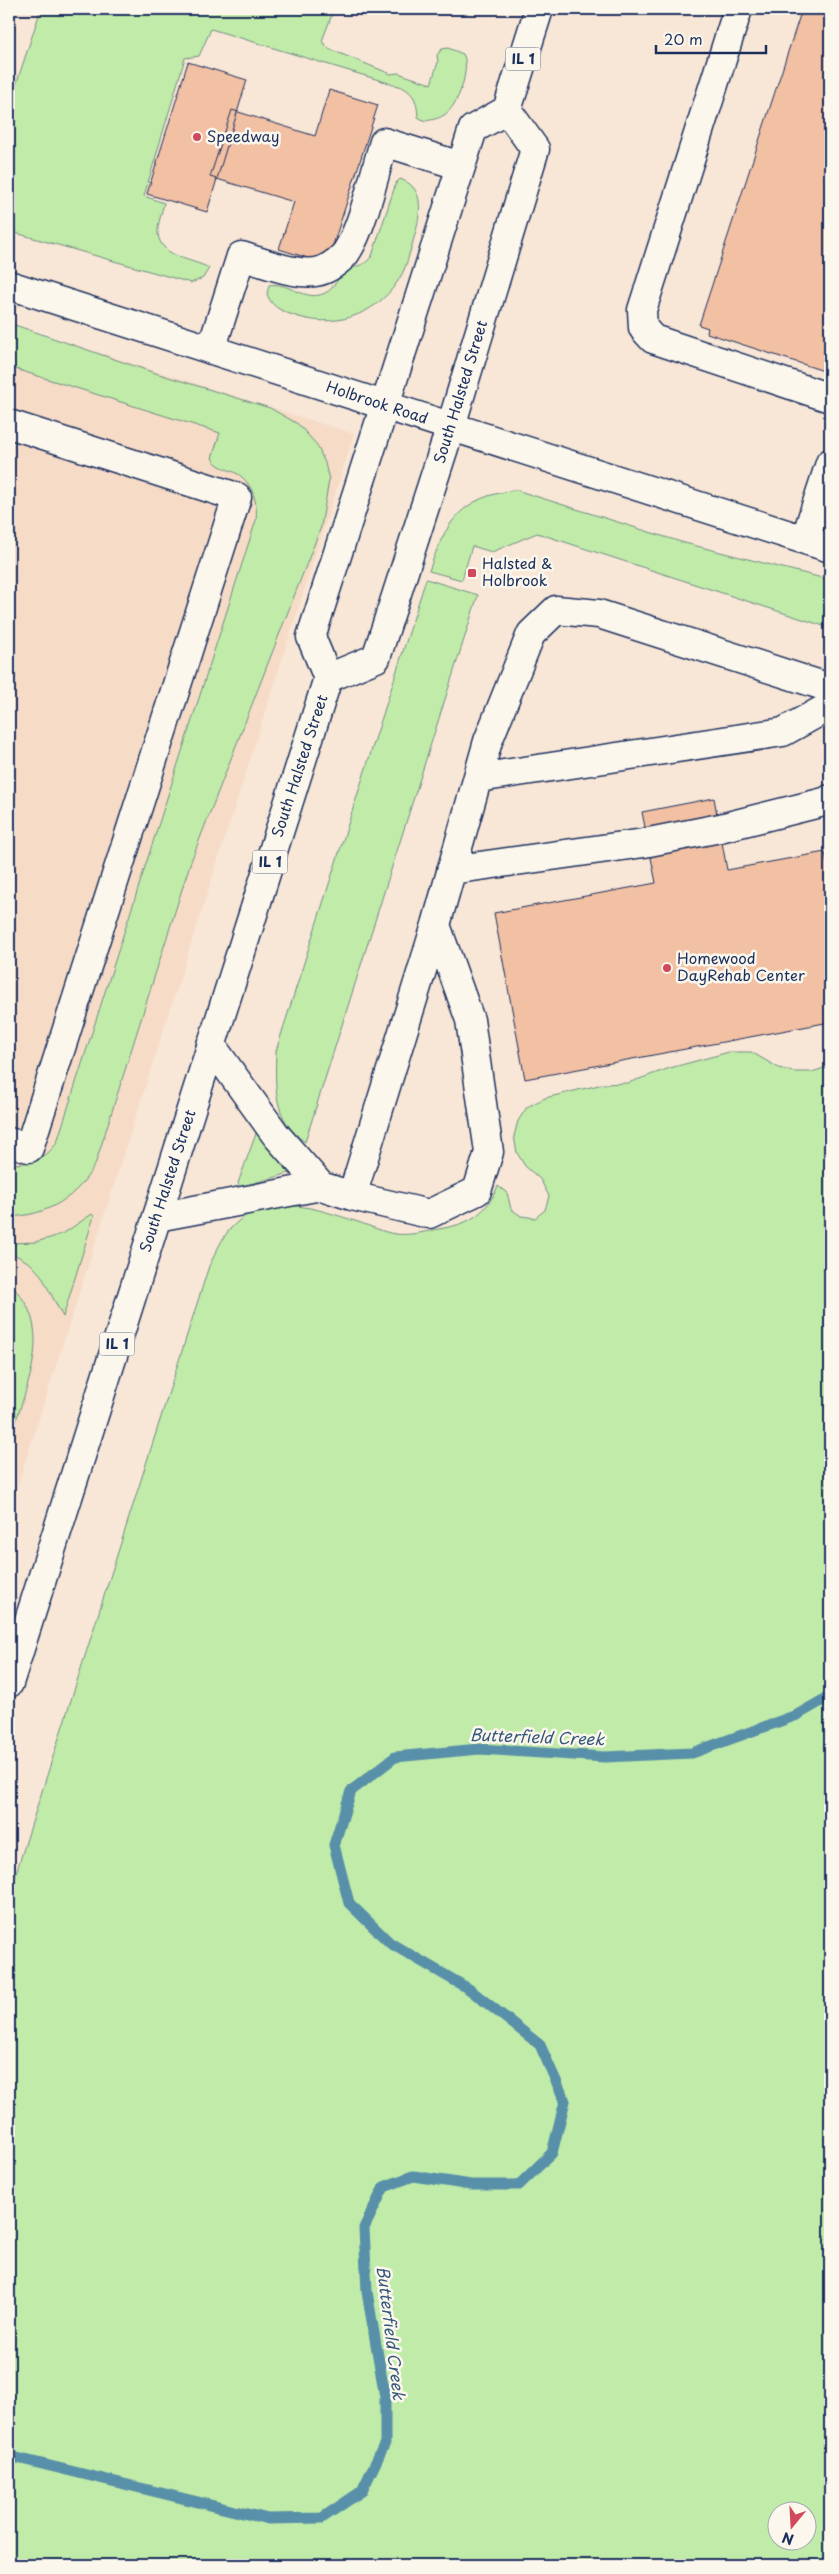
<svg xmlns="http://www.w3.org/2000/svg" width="839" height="2574" viewBox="0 0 839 2574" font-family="'Playpen Sans',sans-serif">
<rect width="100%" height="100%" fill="#f8e6d6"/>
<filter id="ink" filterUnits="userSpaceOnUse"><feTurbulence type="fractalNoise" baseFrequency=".02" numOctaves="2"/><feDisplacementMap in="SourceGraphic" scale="10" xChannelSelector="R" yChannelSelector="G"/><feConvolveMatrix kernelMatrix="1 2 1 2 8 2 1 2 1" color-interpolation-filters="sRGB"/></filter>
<g filter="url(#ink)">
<path fill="#f6dbc7" d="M9,324l345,110 -345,1078z"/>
<path fill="#c1eba8" stroke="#6e8d83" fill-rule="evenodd" d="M41,9h293l-12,32 7,8 62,25 7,-1 33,11 7,-22 -1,-7 5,-6 6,-1 15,6c8,14 -5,53 -19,61 -6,4 -13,5 -19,6l-7,-4c-1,-15 -3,-23 -16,-30l-191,-58 -12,27 -14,2 -41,138 20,7c-2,9 -7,22 -6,31 3,24 35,25 51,34l-6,10 -12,5 -182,-52v-125z
M400,179c30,10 18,44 12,66 -3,9 -5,20 -10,29 -20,38 -62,55 -103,43 -13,-4 -27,-8 -32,-23l2,-9c19,-4 37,18 56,8 10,-4 12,-17 22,-22 10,-6 18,-5 25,-15l24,-73z
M9,323l140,48 121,37 28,16 19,21 8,18 4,17 -8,47 -131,337 -94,298c-18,36 -48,53 -87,55v-53c21,0 37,-4 48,-22l199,-622c2,-17 -3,-36 -18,-46 -9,-5 -21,-6 -26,-16l8,-25 -211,-66z
M516,490l165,52 149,38v48l-293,-95 -45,19 -20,-6 -10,34 -33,-9c17,-50 32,-74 87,-81z
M426,579l52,16 -173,547c-32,-23 -30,-54 -29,-91z
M729,1052h22l28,16 14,4h19l18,-6v1499h-821v-670l200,-629c7,-13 13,-29 23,-39 36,-37 86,-18 126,-5 12,4 25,10 37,12 16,2 33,-3 49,-6 28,-5 43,-16 54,-42l9,7 4,16 10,7 14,2 10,-8 4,-14 -9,-17 -15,-13 -8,-13 -3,-17 4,-15 9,-14 18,-9 58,-14 25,-1 42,-15zM776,2512h30v30h-30z
M257,1131l13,19 22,21c-3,4 -42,12 -52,16l-2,-4z
M92,1214l2,2 -31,101 -22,-42 -10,-11 -22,-13 3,-8 23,-1 15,-4 14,-5z
M9,1284c50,42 15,107 0,158z"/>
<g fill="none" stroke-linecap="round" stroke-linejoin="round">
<path stroke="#5890a9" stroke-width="11" d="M9,2456l259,63 54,-1 40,-27 23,-48v-46l-18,-105 -3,-64 20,-41 29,-11 58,9h48l33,-32 13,-52 -25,-56 -71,-56 -79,-46 -41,-40 -15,-58 17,-54 44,-34 84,-8 126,8 87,-4 105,-38 33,-19"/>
</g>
<path fill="#f2c0a3" stroke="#1b2f5e" d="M802,9h28v364l-123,-40 1,-5 -9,-3z
M188,62l59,18 -40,132 -60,-18z
M329,90l49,15 -51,159 -48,-15 15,-47 -84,-25 22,-67 83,26z
M714,798l13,72 98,-18 5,27v143l-305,57 -31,-166 162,-30 -14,-71z"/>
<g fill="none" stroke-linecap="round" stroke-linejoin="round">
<defs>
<path id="minor" d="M738,9l-96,301 1,18 10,11 177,59
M9,285l821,263
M211,350l30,-94c22,6 61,23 82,14 8,-3 20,-12 24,-19 16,-24 28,-80 37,-109l77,24
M9,424l228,73 -208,651 -20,-6
M805,540l25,-77
M478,778l305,-46 47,-26
M451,870l193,-27 76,-15 108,-27 2,-2
M211,1045l65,90 45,51
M352,1196l77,18 48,-23 12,-39 -19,-132 -34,-95
M157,1217l164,-31 31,10 84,-271 52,-184 43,-107 25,-24 43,4 231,74"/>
<path id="major" d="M328,678l48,-20 75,-232 84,-277 -28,-39
M9,1683l319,-1005 -17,-41 162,-508 34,-19 32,-101"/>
</defs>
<use href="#minor" stroke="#1b2f5e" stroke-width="31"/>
<use href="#major" stroke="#1b2f5e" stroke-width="31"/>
<use href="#minor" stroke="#fbf7ec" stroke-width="28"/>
<use href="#major" stroke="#fbf7ec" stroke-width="28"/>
</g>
</g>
<g fill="#d1495b" stroke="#fbf7ec" stroke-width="2">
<circle cx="197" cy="137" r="5"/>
<rect x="467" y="568" width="10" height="10" rx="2.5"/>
<circle cx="667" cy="968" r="5"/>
</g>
<g text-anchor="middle" stroke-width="5" stroke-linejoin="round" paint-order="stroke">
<g fill="#fbf7ec" stroke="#5e6b89" stroke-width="1">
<rect x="505.5" y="47.5" width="35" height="23" rx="4"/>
<rect x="252.5" y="850.5" width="35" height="23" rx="4"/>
<rect x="99.5" y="1332.5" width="35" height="23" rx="4"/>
</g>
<g font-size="14" font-weight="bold" fill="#1b2f5e">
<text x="523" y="64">IL 1</text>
<text x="270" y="867">IL 1</text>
<text x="117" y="1349">IL 1</text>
</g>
<g font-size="15" fill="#1b2f5e" stroke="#fbf7ec" text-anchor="start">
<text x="207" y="142">Speedway</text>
<text x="482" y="569">Halsted &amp;<tspan x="482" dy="17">Holbrook</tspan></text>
<text x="677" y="964">Homewood<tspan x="677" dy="17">DayRehab Center</tspan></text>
</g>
<g font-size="15" fill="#1b2f5e" stroke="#fbf7ec">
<text transform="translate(461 392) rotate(-73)" y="5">South Halsted Street</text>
<text transform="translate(377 403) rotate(18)" y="5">Holbrook Road</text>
<text transform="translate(300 766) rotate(-72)" y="5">South Halsted Street</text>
<text transform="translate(168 1181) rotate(-72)" y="5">South Halsted Street</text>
</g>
<g font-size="16" font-style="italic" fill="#34587d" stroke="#fbf7ec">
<text transform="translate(537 1737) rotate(2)" y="6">Butterfield Creek</text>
<text transform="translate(391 2333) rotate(83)" y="6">Butterfield Creek</text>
</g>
</g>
<rect width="839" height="2574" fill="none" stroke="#fbf7ec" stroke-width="30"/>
<rect x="15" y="15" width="809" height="2544" fill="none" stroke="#1b2f5e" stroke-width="2" filter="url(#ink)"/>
<g transform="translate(792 2526) rotate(198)"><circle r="24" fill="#fbf7ec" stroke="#a1a7b3"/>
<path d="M0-4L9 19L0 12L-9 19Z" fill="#d1495b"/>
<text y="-8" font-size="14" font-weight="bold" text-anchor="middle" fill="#1b2f5e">N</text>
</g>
<path d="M656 45v8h110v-8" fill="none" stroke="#1b2f5e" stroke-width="2.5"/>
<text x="664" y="45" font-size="15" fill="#1b2f5e" stroke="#fbf7ec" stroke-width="4" paint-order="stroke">20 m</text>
</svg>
